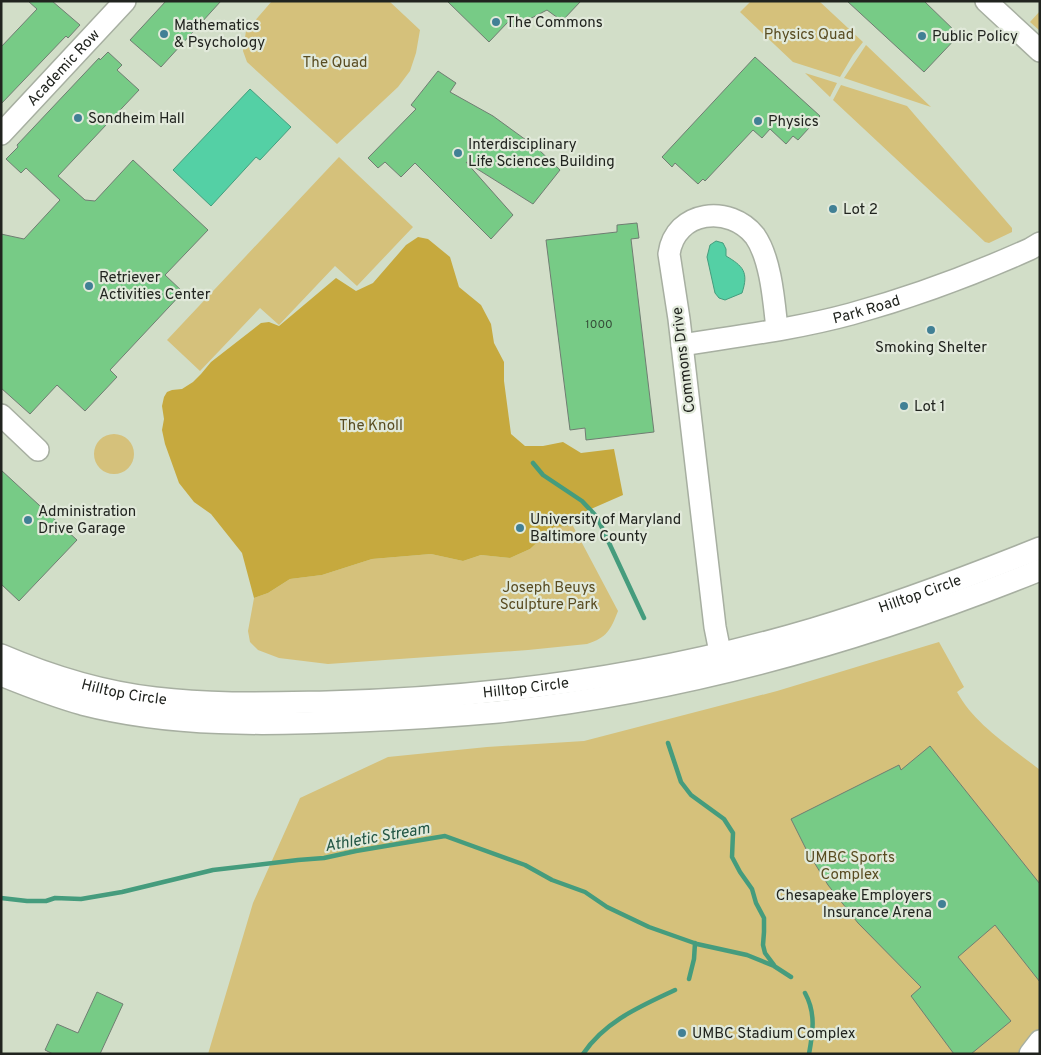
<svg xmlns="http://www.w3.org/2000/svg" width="1041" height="1055" viewBox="0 0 1041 1055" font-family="Overpass,sans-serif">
<rect width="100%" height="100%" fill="#e1e9da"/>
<path fill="#d2dec8" d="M1,1h1039v1053h-1039z"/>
<path fill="#d5c17b" d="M272,1h117l31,29 -4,23 -6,18 -12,16 -61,57 -90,-82 -4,-11 3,-20z
M751,1h68l44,41 -10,13 -13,22 -47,-15 -53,-50z
M1040,11v20l-10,-9z
M866,45l65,62 -87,-29z
M805,73l32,10 -7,14z
M841,85l66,21 105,122v4l-23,11 -4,-1 -152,-142z
M339,157l74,70 -56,59 -22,-20 -56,59 -19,-17 -60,63 -33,-31z
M94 454a20 20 0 1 1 40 0a20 20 0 1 1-40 0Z
M573,526l45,85c-7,18 -11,27 -31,33l-59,6 -200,14 -49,-6 -21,-8 -8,-8 -2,-11 6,-33 14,-5 22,-14 32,-4 50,-16 59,-5 32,7 18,-6 29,3 20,-9 24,-22z
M939,642l25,45 -7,5c18,33 54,55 83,78v284h-832l45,-151 47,-105 88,-41 99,-10 97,-6 193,-50z"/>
<path fill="#c6a93e" d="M418,237l10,2 22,18 9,30 22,18 10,19 3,19 10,19v19l7,53 14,12h18l20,-4 18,11 33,-4 9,46 -48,21 -3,6 1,4 -19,1 -24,22 -20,9 -29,-3 -18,6 -32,-7 -59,5 -50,16 -32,4 -22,14 -14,5 -12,-45 -31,-39 -17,-12 -15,-19 -14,-39 -3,-14 2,-11 -2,-13 2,-9 3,-5 5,-2 10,-1 11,-7 8,-8 10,-12 50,-39 8,-1 10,4 57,-48 20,13 17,-8 33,-38z"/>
<path fill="#54d0a5" stroke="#459c7d" d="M250,89l41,38 -31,33 -4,-3 -45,49 -38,-36z
M716,241l7,2 3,6v7c17,10 23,16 16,37l-17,7 -6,-2 -4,-5 -8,-36 3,-12z"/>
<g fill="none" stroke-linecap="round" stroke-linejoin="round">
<path stroke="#459c7d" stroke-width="4.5" d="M533,463l10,12 39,26 15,16 47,101
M668,743l13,39 10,13 33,24 9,14 -1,24 8,15 12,17 4,14 8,15v14l-1,13 2,8 9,12
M1,898l26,3h19l9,-3 26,1 41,-7 91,-22 85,-10 26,-2 32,-7 89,-15 80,29 27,15 33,12 22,15 42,20 48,17 50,11 27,11 17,11
M689,979l5,-20 1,-16
M805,993c11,20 8,39 4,61
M583,1054c22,-33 58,-48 92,-64"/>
</g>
<path fill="#77cb86" stroke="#707d72" d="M28,1h24l28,24 -12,13 -2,-2 -65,68v-57l36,-38z
M166,1h55l-60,66 -31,-27z
M447,1h134l-19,20 -15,-11 -33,17 -6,-5 -19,20z
M847,1h77l35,34 -35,37z
M108,52l14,13 -5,5 22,20 -81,86 27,24 10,1 38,-41 75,70 -43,45 18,17 -73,78 7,7 -32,34 -28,-26 -27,29 -29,-26v-154l23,5 36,-39 -34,-32 -5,5 -15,-14 12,-12 -1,-2 82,-87 1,2z
M755,57l65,59 -22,24 -5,-4 -7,8 -16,-15 -8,9 -9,-8 -48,51 -2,-2 -5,5 -23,-21 -3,4 -10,-10z
M438,71l18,12 -6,9 43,24 44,32 23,22 -27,34 -67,-42 47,53 -22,24 -76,-76 -14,14 -16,-15 -7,6 -10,-10 48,-49 -5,-4z
M637,223l2,15 -8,1 23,193 -68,8 -1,-12 -15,2 -24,-190 71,-8v-7z
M1,470l76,70 -58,61 -18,-17z
M930,746l110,138v98l-45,-57 -37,32 53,64 -40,33h-17l-43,-58 10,-9 -63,-64 -30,-38 -22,-36 -15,-30 108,-54 2,5z
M97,992l26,12 -23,50h-47l-8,-4 12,-26 21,9z"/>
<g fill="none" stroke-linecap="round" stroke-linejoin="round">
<defs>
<g id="minor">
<path d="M986,1l54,50"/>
<path id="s1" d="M1,134l124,-133"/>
<path id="s2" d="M682,345c56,-9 114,-16 169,-31 62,-17 121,-39 179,-65l10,-6"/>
<path d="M1,415l37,35"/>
<path id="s3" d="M1,655c49,21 101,37 154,43 57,7 114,5 172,4 163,-4 328,-26 486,-73 77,-23 152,-51 227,-81"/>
<path d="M723,667l-8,-40 -36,-308 -10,-65c6,-44 61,-50 86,-18 16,23 19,66 22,93"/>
<path d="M1,675c27,11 53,21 81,29 90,23 184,21 277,17 46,-2 93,-5 139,-9 185,-20 369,-72 542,-142"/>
<path d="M1030,1054l10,-13"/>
</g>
</defs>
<use href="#minor" stroke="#a7afa1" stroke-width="24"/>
<use href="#minor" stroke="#fff" stroke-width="21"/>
</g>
<g fill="#418095" stroke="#e1e9da" stroke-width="2">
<circle cx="496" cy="22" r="5"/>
<circle cx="164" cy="34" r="5"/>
<circle cx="922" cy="36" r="5"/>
<circle cx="78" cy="118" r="5"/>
<circle cx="758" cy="121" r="5"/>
<circle cx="458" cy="153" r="5"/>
<circle cx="833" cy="209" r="5"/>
<circle cx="89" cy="286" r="5"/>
<circle cx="931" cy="330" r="5"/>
<circle cx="904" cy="406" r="5"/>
<circle cx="28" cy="520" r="5"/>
<circle cx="520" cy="528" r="5"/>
<circle cx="942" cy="904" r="5"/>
<circle cx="682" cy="1033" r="5"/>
</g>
<g text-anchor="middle" stroke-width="4.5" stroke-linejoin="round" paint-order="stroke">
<g font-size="12" fill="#364e39">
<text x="599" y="328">1000</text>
</g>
<g font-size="15" fill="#21241f" stroke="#e1e9da" text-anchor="start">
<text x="506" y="27">The Commons</text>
<text x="174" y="30">Mathematics<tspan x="174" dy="17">&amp; Psychology</tspan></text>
<text x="932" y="41">Public Policy</text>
<text x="88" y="123">Sondheim Hall</text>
<text x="768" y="126">Physics</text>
<text x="468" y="149">Interdisciplinary<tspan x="468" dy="17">Life Sciences Building</tspan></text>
<text x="843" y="214">Lot 2</text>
<text x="99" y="282">Retriever<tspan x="99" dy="17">Activities Center</tspan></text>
<text x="931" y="352" text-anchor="middle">Smoking Shelter</text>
<text x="914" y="411">Lot 1</text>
<text x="38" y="516">Administration<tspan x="38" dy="17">Drive Garage</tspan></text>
<text x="530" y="524">University of Maryland<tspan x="530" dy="17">Baltimore County</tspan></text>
<text x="932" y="900" text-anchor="end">Chesapeake Employers<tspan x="932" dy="17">Insurance Arena</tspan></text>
<text x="692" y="1038">UMBC Stadium Complex</text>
</g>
<g font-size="15" fill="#594c21" stroke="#e1e9da">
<text x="809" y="39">Physics Quad</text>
<text x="335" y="67">The Quad</text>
<text x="371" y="430">The Knoll</text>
<text x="549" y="592">Joseph Beuys<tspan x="549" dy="17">Sculpture Park</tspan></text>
<text x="850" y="862">UMBC Sports<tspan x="850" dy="17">Complex</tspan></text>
</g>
<g font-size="15" fill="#21241f" stroke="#e1e9da">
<text dy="5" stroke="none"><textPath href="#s1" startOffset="91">Academic Row</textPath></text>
<text dy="5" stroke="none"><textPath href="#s2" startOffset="188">Park Road</textPath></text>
<text transform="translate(683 360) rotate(-97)" y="5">Commons Drive</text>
<text dy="5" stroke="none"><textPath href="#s3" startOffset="938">Hilltop Circle</textPath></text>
<text dy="5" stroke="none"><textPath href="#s3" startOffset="532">Hilltop Circle</textPath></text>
<text dy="5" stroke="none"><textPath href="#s3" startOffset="129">Hilltop Circle</textPath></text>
</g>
<g font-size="16" font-style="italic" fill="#235644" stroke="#e1e9da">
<text transform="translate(377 836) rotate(-10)" y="6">Athletic Stream</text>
</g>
</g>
<rect width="1041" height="1055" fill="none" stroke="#21241f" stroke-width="5"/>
</svg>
